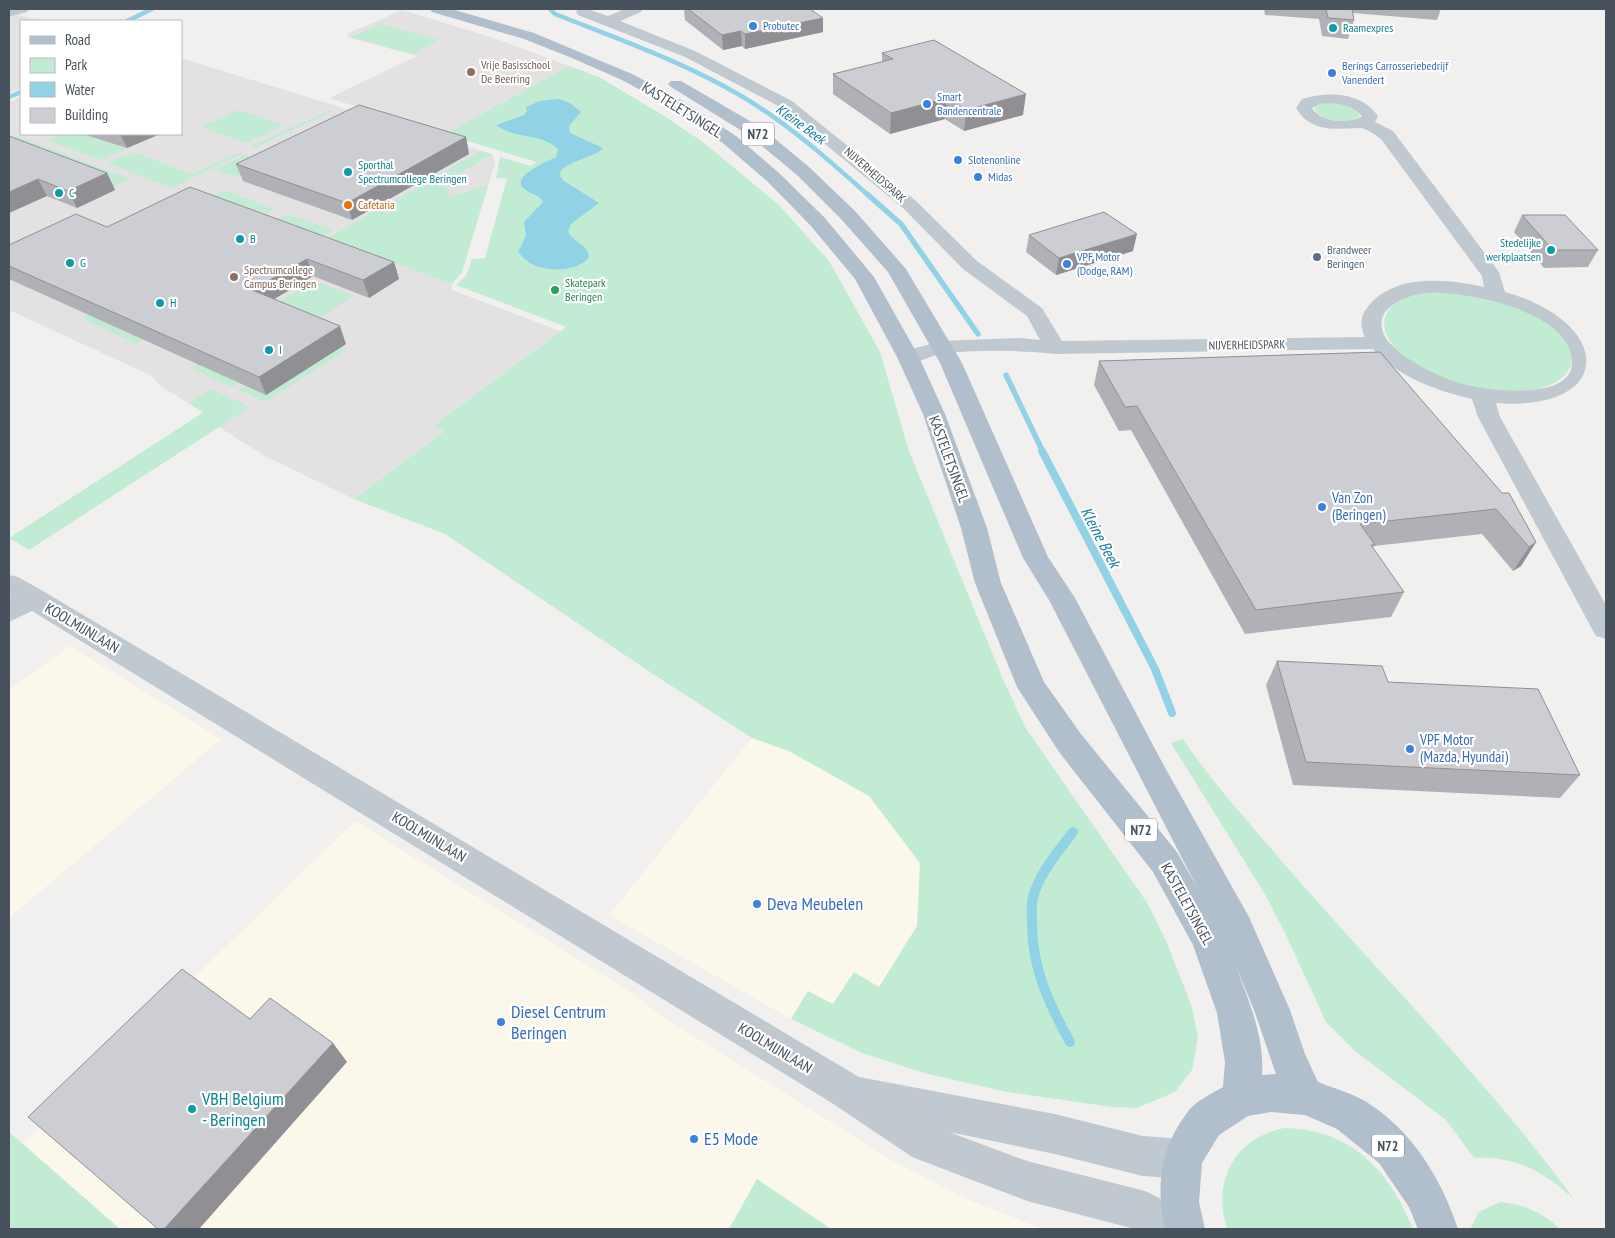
<svg xmlns="http://www.w3.org/2000/svg" width="1615" height="1238" viewBox="0 0 1615 1238" font-family="'PT Sans Narrow',sans-serif">
<rect width="100%" height="100%" fill="#f2f0ef"/>
<path fill="#fbf7ea" d="M70,646l151,93 -212,179v-228z
M752,738l37,13 80,45 51,67 -3,63 -38,61 -47,17 -24,-13 -17,28 -182,-104z
M355,821l267,166 46,33 230,144 71,36 74,29h-212l-74,-50 -28,50h-609l-97,-85z"/>
<path fill="#e3e1e1" d="M402,10l92,28 75,28 -124,68 -116,-36 88,-42 -70,-19 2,-4z
M17,15l29,6h-25v67l-12,5v-75z
M181,58l311,96 2,4 1,5 -33,109 -10,12v6l108,41 -127,95 12,5 -91,68 -87,-42 -42,-26 -26,-21 -40,-25 -7,-9 -143,-66v-208l12,-5v37h160z"/>
<path fill="#c1ecd3" d="M380,24l59,16 -27,14 -61,-17z
M569,66l30,11 67,40 38,26 75,62 50,56 51,91 29,99 94,228 22,48 123,177 19,39 25,64 6,31 -6,32 -17,22 -38,16 -25,-1 -105,-15 -83,-19 -62,-20 -71,-34 17,-28 25,13 21,-32 25,15 38,-61 3,-63 -51,-67 -80,-45 -37,-13 -99,-64 -208,-140 -91,-35 91,-68 -12,-5 133,-99 -110,-42 10,-9 6,-17 13,-1 22,-80h-11l4,-21 31,9 5,-4 -91,-28z
M1321,103l26,1 12,8 1,3c-11,11 -37,6 -45,-5v-4z
M239,110l45,15 -38,18 -45,-16z
M330,110l2,1 -77,37 -4,-2z
M62,134h25l9,3 -2,2 33,9 -26,12 -55,-20z
M17,136l113,43 -20,9 -101,-49z
M481,151l11,3 -51,30 8,5v8l39,-12 -26,87 -10,12 -124,-46z
M133,152l59,22 45,-21 5,1 -70,34 -65,-25z
M245,155l20,7 -30,15 -20,-7z
M224,190l50,19 -10,5 -51,-19z
M288,214l45,16 -10,6 -45,-17z
M314,281l40,15 -35,22 -40,-16z
M1454,292c29,6 57,11 83,25 58,31 39,74 -22,74 -36,-1 -70,-9 -101,-28 -29,-17 -47,-51 -5,-66 14,-5 30,-5 45,-5z
M89,315l55,25 -7,4 -55,-25z
M340,347l6,3 -81,52 -26,-12z
M198,364l42,19 -8,4 -41,-19z
M211,389l39,18 -221,143 -20,-12 195,-126 -16,-9z
M1183,739c30,45 67,84 102,126 96,111 202,215 289,334 -30,-27 -58,-43 -100,-41l-28,-38 -91,-69 -29,-29 -41,-89 -19,-37 -95,-153z
M1284,1128c67,1 106,43 129,101h-186c-15,-48 7,-91 57,-101z
M9,1132l14,12 97,85h-111z
M757,1179l74,50h-102z
M1500,1202c24,2 43,11 60,27h-90l9,-17z"/>
<path fill="#91d2e7" d="M559,99l11,4 11,9 -12,14 1,7 33,15c-6,8 -31,12 -42,22l-1,6 4,5 35,22 -28,21 -3,7c4,11 20,13 21,26 -12,16 -44,15 -59,6 -5,-3 -9,-8 -12,-11l8,-16 -2,-14 19,-20c-3,-7 -10,-7 -16,-11 -22,-13 20,-29 29,-34l2,-8c-16,-16 -44,-10 -62,-24l28,-10 3,-4 -1,-4 14,-6z"/>
<g fill="none" stroke-linecap="round" stroke-linejoin="round">
<path stroke="#91d2e7" stroke-width="4.5" d="M550,9l5,5c63,25 129,48 188,83 45,27 86,63 125,98
M127,21l25,-12
M9,97l12,-5"/>
<path stroke="#91d2e7" stroke-width="5.5" d="M867,194l34,30 77,110
M1006,375l37,77"/>
<path stroke="#91d2e7" stroke-width="8" d="M1042,451l113,218 17,44"/>
<path stroke="#91d2e7" stroke-width="10" d="M1070,1042c-21,-38 -38,-74 -38,-118 0,-9 -1,-19 1,-27 7,-25 25,-45 40,-65"/>
<path fill="#c1c9d0" fill-rule="evenodd" d="M9,9h20l-2,3 -18,5z
M578,9h9l21,7 17,-7h18l-2,3 -21,9 75,30 97,50 124,100 61,60 65,47 20,33 303,-4c-5,-10 -5,-21 2,-29 26,-35 80,-29 117,-21l-2,-11 -101,-137c-6,-4 -15,-11 -21,-11 -25,1 -49,5 -64,-20l6,-9c27,-8 59,-7 76,17l-3,6 18,9 106,141 6,20c110,31 110,120 -9,111l4,14 106,188v34l-10,-3 -4,-7 -114,-212 -6,-18c-37,-9 -72,-21 -99,-50l-318,5c-36,-4 -73,-4 -109,-1 -16,2 -30,13 -46,9l-3,-5 3,-5 42,-11 78,-3 20,2 -13,-24 -64,-47 -59,-60 -124,-102 -95,-50 -107,-42 -2,-3zM1319,104c16,-1 32,-1 43,12 -14,9 -41,6 -50,-8zM1428,293c38,-2 142,18 144,68 1,19 -18,26 -34,28 -31,4 -64,0 -93,-11 -20,-9 -43,-20 -57,-37 -22,-30 16,-46 40,-48z
M9,575l9,2 25,14 816,486 196,37 88,22 40,3 14,6 6,14 -6,14 -14,6 -40,-3 -88,-22 -106,-22 78,29 118,30c19,8 34,19 41,38h-51l-108,-28 -115,-44 -77,-52 -803,-494 -23,11v-22l2,-2 -2,-2z"/>
<path fill="#b1becc" fill-rule="evenodd" d="M430,9h21l83,24 98,41 51,27 53,35 43,37 46,45 49,59 45,80 26,57 42,114 14,55 43,99 37,52 96,118 22,39 -150,-291 -26,-42 -83,-195 -52,-91 -47,-53 -44,-44 -47,-39 -79,-49 -3,-3 3,-3h10l81,47 47,39 46,44 51,58 56,94 86,194 27,41 88,166 86,153 41,93 15,44 13,28c15,6 33,11 47,19 47,29 76,77 93,128h-40l-9,-22 -30,-44 -42,-34 -32,-14 -34,-3 -23,4 -29,19 -17,28 -3,39 6,27h-40c-10,-44 -4,-84 25,-120 8,-9 23,-16 33,-22l2,-25 -8,-49 -24,-68 -40,-73 -94,-120 -42,-65 -42,-104 -14,-55 -38,-114 -26,-57 -42,-78 -44,-53 -44,-45 -43,-37 -53,-37 -49,-27 -50,-22 -48,-19 -92,-27zM1235,964l19,46 22,64 -14,1c3,-38 -14,-76 -27,-111z"/>
</g>
<path fill="#b0b1b6" d="M684,9h126l13,23 -78,17 -3,-3 -19,4 -38,-30z
M1264,9h177l-4,11 -84,-7 1,7 -6,19 -26,-3 -3,-17 -54,-4z
M882,53l141,62 -59,16 -19,-12 -55,15 -57,-40v-20l49,-12z
M82,134h78l-33,14z
M9,136l98,37 8,17 -38,18 -30,-12z
M466,137l3,17 -117,66 -109,-39 -7,-17z
M1522,215l76,35 -10,17 -44,1 -30,-36z
M107,227l287,35 5,17 -30,19 -56,-22 -39,23 72,45 -80,51 -257,-116v-34z
M1029,235l104,16 -77,24 -30,-23z
M1380,352l156,190 -15,24 -8,5 -31,-37 -108,12 -1,3 31,43 -13,25 -146,17 -114,-204 -12,1 -25,-46 5,-24z
M1277,661l111,21 192,93 -20,23 -267,-13 -27,-100z"/>
<path fill="#909094" d="M823,18v14l-78,17v-15z
M741,31l1,15 -19,4 -1,-15z
M1026,94l-3,21 -59,16 2,-21z
M947,98l-2,21 -55,15 1,-21z
M120,134h40l-33,14z
M466,137l3,17 -117,66 -5,-17z
M107,173l8,17 -38,18 -9,-17z
M38,179l9,17 -38,17v-21z
M1137,234l-4,17 -77,24 3,-17z
M307,259l6,17 -54,32 -7,-18z
M394,262l5,17 -30,19 -6,-18z
M340,326l6,18 -80,51 -7,-18z
M1536,542l-15,24 -8,5 16,-24z
M333,1043l14,19 -148,167h-35z"/>
<path fill="#cdced4" stroke="#909094" d="M688,9h122l13,9 -78,16 -4,-3 -19,4z
M1326,9h26l2,11 -26,-2z
M934,40l92,54 -60,16 -19,-12 -56,15 -58,-39 60,-15 -11,-6z
M359,105l107,32 -119,66 -111,-39z
M9,136l98,37 -39,18 -30,-12 -29,13z
M190,187l204,75 -31,18 -56,-21 -55,31 88,36 -81,51 -250,-111v-21l67,-31 31,13z
M1104,212l33,22 -78,24 -30,-23z
M1522,215h43l33,35h-45z
M1380,352l122,141h7l27,49 -7,5 -33,-38 -136,15 15,21h-4l33,47 -148,18 -119,-204 -12,1 -26,-46z
M1277,661l105,5 6,16 150,7 42,86 -274,-13z
M182,969l68,50 20,-21 63,45 -169,186h-6l-130,-112z"/>
<g fill="#3f7fe0" stroke="#fff" stroke-width="2">
<circle cx="753" cy="26" r="5"/>
<circle cx="1332" cy="73" r="5"/>
<circle cx="927" cy="104" r="5"/>
<circle cx="958" cy="160" r="5"/>
<circle cx="978" cy="177" r="5"/>
<circle cx="1067" cy="264" r="5"/>
<circle cx="1322" cy="507" r="5"/>
<circle cx="1410" cy="749" r="5"/>
<circle cx="757" cy="904" r="5"/>
<circle cx="501" cy="1022" r="5"/>
<circle cx="694" cy="1139" r="5"/>
</g>
<g fill="#0f9aa8" stroke="#fff" stroke-width="2">
<circle cx="1333" cy="28" r="5"/>
<circle cx="348" cy="172" r="5"/>
<circle cx="59" cy="193" r="5"/>
<circle cx="240" cy="239" r="5"/>
<circle cx="1551" cy="250" r="5"/>
<circle cx="70" cy="263" r="5"/>
<circle cx="160" cy="303" r="5"/>
<circle cx="269" cy="350" r="5"/>
<circle cx="192" cy="1109" r="5"/>
</g>
<g fill="#8d6e63" stroke="#fff" stroke-width="2">
<circle cx="471" cy="72" r="5"/>
<circle cx="234" cy="277" r="5"/>
</g>
<circle fill="#e8710a" stroke="#fff" stroke-width="2" cx="348" cy="205" r="5"/>
<circle fill="#5c6f8a" stroke="#fff" stroke-width="2" cx="1317" cy="257" r="5"/>
<circle fill="#2e9e5b" stroke="#fff" stroke-width="2" cx="555" cy="290" r="5"/>
<g text-anchor="middle" stroke-width="4.5" stroke-linejoin="round" paint-order="stroke">
<g font-size="12" fill="#366cbe" stroke="#fff" text-anchor="start">
<text x="763" y="30">Probutec</text>
<text x="1342" y="70">Berings Carrosseriebedrijf<tspan x="1342" dy="14">Vanendert</tspan></text>
<text x="937" y="101">Smart<tspan x="937" dy="14">Bandencentrale</tspan></text>
<text x="968" y="164">Slotenonline</text>
<text x="988" y="181">Midas</text>
<text x="1077" y="261">VPF Motor<tspan x="1077" dy="14">(Dodge, RAM)</tspan></text>
</g>
<g font-size="12" fill="#0d838f" stroke="#fff" text-anchor="start">
<text x="1343" y="32">Raamexpres</text>
<text x="358" y="169">Sporthal<tspan x="358" dy="14">Spectrumcollege Beringen</tspan></text>
<text x="69" y="197">C</text>
<text x="250" y="243">B</text>
<text x="1541" y="247" text-anchor="end">Stedelijke<tspan x="1541" dy="14">werkplaatsen</tspan></text>
<text x="80" y="267">G</text>
<text x="170" y="307">H</text>
<text x="279" y="354">I</text>
</g>
<g font-size="12" fill="#785e54" stroke="#fff" text-anchor="start">
<text x="481" y="69">Vrije Basisschool<tspan x="481" dy="14">De Beerring</tspan></text>
<text x="244" y="274">Spectrumcollege<tspan x="244" dy="14">Campus Beringen</tspan></text>
</g>
<g font-size="12" fill="#48525c" stroke="#fff">
<text transform="translate(875 175) rotate(41)" y="4">NIJVERHEIDSPARK</text>
<text transform="translate(1247 345) rotate(-1)" y="4">NIJVERHEIDSPARK</text>
</g>
<g font-size="12" fill="#c56008" stroke="#fff" text-anchor="start">
<text x="358" y="209">Cafetaria</text>
</g>
<g font-size="12" fill="#4e5e75" stroke="#fff" text-anchor="start">
<text x="1327" y="254">Brandweer<tspan x="1327" dy="14">Beringen</tspan></text>
</g>
<g font-size="12" fill="#27864d" stroke="#fff" text-anchor="start">
<text x="565" y="287">Skatepark<tspan x="565" dy="14">Beringen</tspan></text>
</g>
<g font-size="14" font-style="italic" fill="#1580a2" stroke="#fff">
<text transform="translate(801 124) rotate(36)" y="5">Kleine Beek</text>
</g>
<g fill="#fff" stroke="#7f868d" stroke-width="1">
<rect x="742" y="122.5" width="32" height="23" rx="4"/>
<rect x="1125" y="818.5" width="32" height="23" rx="4"/>
<rect x="1372" y="1134.5" width="32" height="23" rx="4"/>
</g>
<g font-size="14" font-weight="bold" fill="#48525c">
<text x="758" y="139">N72</text>
<text x="1141" y="835">N72</text>
<text x="1388" y="1151">N72</text>
</g>
<g font-size="15" fill="#48525c" stroke="#fff">
<text transform="translate(682 110) rotate(32)" y="5">KASTELETSINGEL</text>
<text transform="translate(949 459) rotate(70)" y="5">KASTELETSINGEL</text>
<text transform="translate(82 628) rotate(31)" y="5">KOOLMIJNLAAN</text>
<text transform="translate(429 837) rotate(31)" y="5">KOOLMIJNLAAN</text>
<text transform="translate(1187 904) rotate(61)" y="5">KASTELETSINGEL</text>
<text transform="translate(775 1048) rotate(31)" y="5">KOOLMIJNLAAN</text>
</g>
<g font-size="15" fill="#366cbe" stroke="#fff" text-anchor="start">
<text x="1332" y="503">Van Zon<tspan x="1332" dy="17">(Beringen)</tspan></text>
<text x="1420" y="745">VPF Motor<tspan x="1420" dy="17">(Mazda, Hyundai)</tspan></text>
</g>
<g font-size="16" font-style="italic" fill="#1580a2" stroke="#fff">
<text transform="translate(1101 537) rotate(62)" y="6">Kleine Beek</text>
</g>
<g font-size="18" fill="#366cbe" stroke="#fff" text-anchor="start">
<text x="767" y="910">Deva Meubelen</text>
<text x="511" y="1018">Diesel Centrum<tspan x="511" dy="21">Beringen</tspan></text>
<text x="704" y="1145">E5 Mode</text>
</g>
<g font-size="18" fill="#0d838f" stroke="#fff" text-anchor="start">
<text x="202" y="1105">VBH Belgium<tspan x="202" dy="21">- Beringen</tspan></text>
</g>
</g>
<rect width="1615" height="1238" fill="none" stroke="#48525c" stroke-width="20"/>
<rect x="20" y="20" width="162" height="115" fill="#ffffff" stroke="#b6babe"/>
<rect x="30" y="36" width="25" height="8" fill="#b1becc" stroke="#b6babe"/>
<text x="65" y="45" font-size="15" fill="#48525c">Road</text>
<rect x="30" y="58" width="25" height="15" fill="#c1ecd3" stroke="#b6babe"/>
<text x="65" y="70" font-size="15" fill="#48525c">Park</text>
<rect x="30" y="82" width="25" height="15" fill="#91d2e7" stroke="#b6babe"/>
<text x="65" y="95" font-size="15" fill="#48525c">Water</text>
<rect x="30" y="108" width="25" height="15" fill="#cdced4" stroke="#b6babe"/>
<text x="65" y="120" font-size="15" fill="#48525c">Building</text>
</svg>
